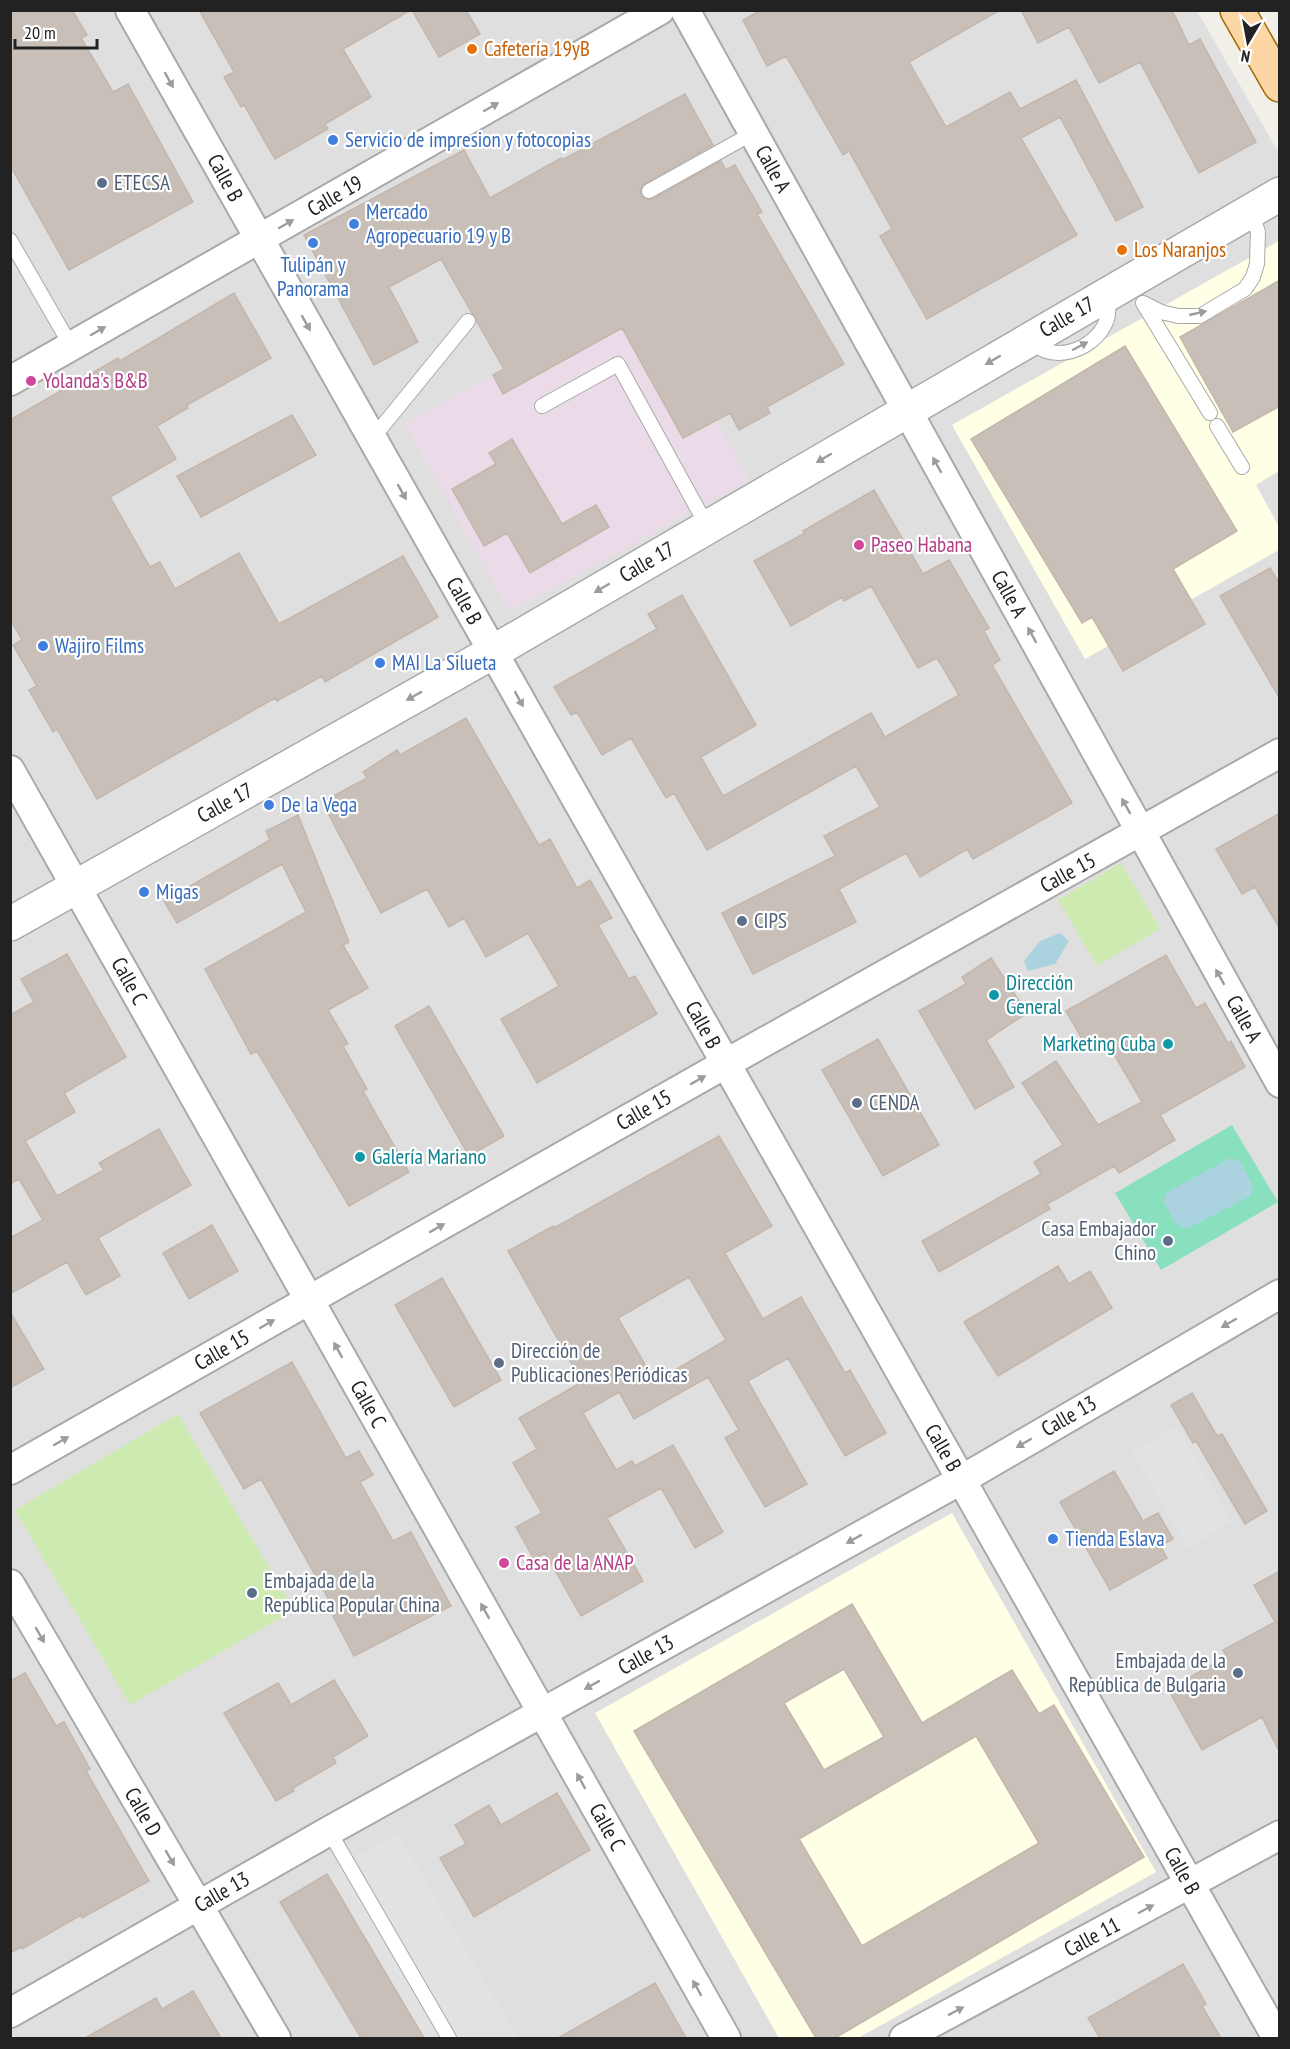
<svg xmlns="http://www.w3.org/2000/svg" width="1290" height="2049" viewBox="0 0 1290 2049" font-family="'PT Sans Narrow',sans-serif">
<rect width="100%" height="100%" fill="#f2efe9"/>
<path fill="#e0dfdf" d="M11,11h1186l83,144 -1,1883h-1268z"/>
<path fill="#ebdbe8" d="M644,291l105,189 -239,132 -105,-188z"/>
<path fill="#ffffe5" d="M1279,241v230l-23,14 23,42v23l-194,109 -133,-234z
M952,1513l204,359 -298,166h-79l-184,-325z"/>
<path fill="#cdebb0" d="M1121,863l39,66 -63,37 -39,-66z
M178,1414l116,196 -164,95 -115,-195z"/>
<path fill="#88e0be" d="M1232,1125l46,77 -117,68 -46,-77z"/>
<path fill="#e2e2e2" d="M1177,1426l55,96 -45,26 -55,-96z
M397,1833l122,205h-158l-81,-136z"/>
<path fill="#aad3df" d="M1060,933l9,8 -14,23 -27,7 -4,-10 16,-20z
M1230,1158l9,2 14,25 -3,11 -63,33 -12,-6 -12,-22 4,-9z"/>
<path fill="#c7bfb8" stroke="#c4b6ab" stroke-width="1.5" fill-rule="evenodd" d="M10,10h62l15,25 -6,3 32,54 15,-8 65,118 -124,68 -59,-105z
M199,10h212l-68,39 28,48 -46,27 3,5 -53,30 -31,-54 -3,2 -17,-30 10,-5z
M412,10h54l14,24 -41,23z
M761,10h239l-91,52 37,65 64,-35 10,17 56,-29 67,127 -27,14 -56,-104 -39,21 56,97 -150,84 -47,-83 12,-7 -43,-78 -6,4 -57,-99 -19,10 -24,-46z
M1021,10h151l17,35 11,-6 56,103 -57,31 -59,-111 -41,21 -30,-56 -31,16z
M685,94l28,51 -68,38 -5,7 1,6 7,4 5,-1 68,-38 5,9 9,-5 27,47 -5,2 87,150 -77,43 3,6 -31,17 -9,-17 -47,25 -61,-110 -119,66 -10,-19 11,-6 -63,-110 -52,28 29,55 -44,23 -70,-130 160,-85 26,48 71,-40 1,2z
M1280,280v126l-47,26 -53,-95z
M234,293l37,65 -84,47 1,3 -31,18 19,33 -66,38 40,70 10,-5 15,27 64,-36 40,71 124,-68 35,61 -113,65 -3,-6 -45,25 -2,-3 -178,101 -40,-70 -4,3 -24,-42 8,-4 -24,-41 9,-5 -12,-21v-199l108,-62 2,3z
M1125,346l112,185 -64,38 32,55 -82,47 -31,-54 -10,6 -111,-184z
M292,415l24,40 -115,62 -24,-41z
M512,439l50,85 34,-19 13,22 -79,46 -23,-40 -23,13 -32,-57 44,-25 -7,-11z
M874,490l49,84 26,-14 40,68 -5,3 16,29 -8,5 80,138 -99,56 -6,-10 -47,28 -14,-24 -67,36 17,33 -103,52 -31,-61 113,-57 -11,-20 56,-29 -24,-41 -149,84 -33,-57 -8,5 -35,-60 -29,17 -25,-43 -6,3 -17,-28 103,-58 -9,-15 34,-19 74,130 -55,32 22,39 148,-83 14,24 74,-42 -22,-37 -19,10 -47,-82 -27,15 -2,-4 -51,29 -37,-65 51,-28 -2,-2z
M1270,568l10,16v115l-60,-103z
M466,718l73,127 11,-6 27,49 13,-8 22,38 -14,7 31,54 6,-3 22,38 -120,69 -36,-64 58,-33 -31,-53 -42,24 -22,-39 -15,9 -22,-38 -46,24 -59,-111 45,-24 -4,-6 34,-22 3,5z
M1280,813v116l-25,-42 -13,7 -26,-45z
M298,815l51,127 -6,3 25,43 -40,22 20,34 -5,2 24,43 -4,2 46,81 -60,34 -92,-155 -6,3 -46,-85 101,-57 -24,-48 -105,59 -13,-22 106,-61 -4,-9z
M67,954l59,103 -62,36 11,19 -50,29 32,55 47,-26 -5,-7 60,-34 32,56 -93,53 22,38 -34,19 -19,-33 -57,32v-56l33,-18 -24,-41 -9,5v-169l24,-13 -13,-23z
M1166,955l30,53 9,-5 23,40 3,-2 14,26 -85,48 15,25 -56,33 -5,-7 -67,38 3,5 -111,63 -17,-31 119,-67 -7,-12 29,-17 -41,-62 34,-22 42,64 44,-23 -37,-63 -17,10 -22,-38z
M991,958l36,55 -41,27 28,47 -39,22 -56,-98 47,-27 -4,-7z
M429,1006l75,130 -35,20 -74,-130z
M878,1039l61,106 -56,31 -61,-106z
M719,1136l53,90 -47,27 38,66 38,-22 44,76 5,-3 36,63 -41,23 -57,-98 -40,23 59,103 -42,23 -40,-69 14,-8 -31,-53 -74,42 -15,-27 -36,21 33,57 16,-9 3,5 38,-21 50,87 -28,16 -34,-60 -54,30 36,63 -62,35 -36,-63 -11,6 -18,-32 26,-14 -29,-50 24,-14 -18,-31 63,-36 -74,-131 45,-25 1,2zM689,1277l37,63 -71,42 -37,-64z
M212,1225l26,46 -49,28 -26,-46z
M1058,1266l11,18 21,-13 22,37 -114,68 -34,-54z
M442,1278l59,102 -47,27 -59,-102z
M10,1312l34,57 -34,19z
M292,1362l54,96 13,-7 14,24 -13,7 33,59 18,-9 40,74 -97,50 -21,-40 4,-2 -76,-135 -17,10 -44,-76z
M1192,1393l25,43 5,-2 45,77 -22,13 -49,-83 -3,2 -22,-38z
M1114,1471l29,50 15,-8 15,26 -13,7 7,12 -57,32 -50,-88z
M1280,1571v182l-18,-36 -60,33 -34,-61 59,-32 -4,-7 52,-28 -21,-37z
M852,1604l70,119 90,-53 27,44 15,-9 90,152 -309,181h-19l-182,-307zM844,1669l40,68 -60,33 -40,-67zM976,1736l63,107 -177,103 -63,-107z
M25,1673l31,53 8,-4 26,47 -4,2 63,110 -67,37 -1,-3 -59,34 -1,-2 -11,6v-272z
M334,1680l34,56 -35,21 3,6 -43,25 1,3 -18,10 -52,-88 54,-30 13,22z
M557,1793l33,57 -116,67 -34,-59 26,-14 -11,-19 34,-20 12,20z
M327,1874l97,164h-63l-81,-136z
M1183,1964l23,40 -4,2 19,32h-121l-12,-20z
M655,1983l31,55h-128z
M193,1991l28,47h-136l71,-40 6,11z"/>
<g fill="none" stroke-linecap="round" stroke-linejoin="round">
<defs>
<path id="service" d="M649,191l104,-58
M10,240l61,106
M1143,303l18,9 17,4h22l45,-27 8,-12 4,-13 1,-32 -7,-21
M1143,303l67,110
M1031,340c26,33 90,-3 75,-42
M542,406l76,-42 89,162
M1217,426l25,41
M372,439l96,-118
M329,1831l120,207"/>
<path id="minor" d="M130,10l1147,2028
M685,10l595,1073
M10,381l650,-371
M10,770l716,1268
M10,1470l715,-406 555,-311
M10,1584l266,454
M10,2013l319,-182 632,-351 319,-186
M904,2038l376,-203"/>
<path id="tertiary" d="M10,924l483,-272 787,-458"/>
<path id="primary" d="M1237,10l43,75"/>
</defs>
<use href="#service" stroke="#a9a9a9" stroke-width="16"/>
<use href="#minor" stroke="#a9a9a9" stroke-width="32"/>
<use href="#tertiary" stroke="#a9a9a9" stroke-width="36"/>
<use href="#primary" stroke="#a06b00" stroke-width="36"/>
<use href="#service" stroke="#fff" stroke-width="14"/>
<use href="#minor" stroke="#fff" stroke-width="28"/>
<use href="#tertiary" stroke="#fff" stroke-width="33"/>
<use href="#primary" stroke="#fcd6a4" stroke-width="33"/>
</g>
<defs><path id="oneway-solid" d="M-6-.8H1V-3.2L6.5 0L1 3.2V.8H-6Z" transform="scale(1.5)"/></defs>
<g fill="#9c9c9c">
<use href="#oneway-solid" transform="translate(169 80) rotate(61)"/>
<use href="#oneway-solid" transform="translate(491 107) rotate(-30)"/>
<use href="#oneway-solid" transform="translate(286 224) rotate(-30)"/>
<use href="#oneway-solid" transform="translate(1198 313) rotate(-13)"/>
<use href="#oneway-solid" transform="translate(306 323) rotate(60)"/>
<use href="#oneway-solid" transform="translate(98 331) rotate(-30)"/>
<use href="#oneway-solid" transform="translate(1080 346) rotate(-28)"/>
<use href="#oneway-solid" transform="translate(993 360) rotate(150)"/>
<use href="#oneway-solid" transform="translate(824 458) rotate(150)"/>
<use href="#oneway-solid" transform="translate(937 465) rotate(-119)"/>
<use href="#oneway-solid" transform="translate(402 492) rotate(61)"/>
<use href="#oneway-solid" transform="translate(602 588) rotate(150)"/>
<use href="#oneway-solid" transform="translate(1032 635) rotate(-119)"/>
<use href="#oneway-solid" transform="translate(414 696) rotate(151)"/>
<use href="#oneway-solid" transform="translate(519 699) rotate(61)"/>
<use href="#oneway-solid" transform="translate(1126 806) rotate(-119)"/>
<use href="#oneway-solid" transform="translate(1220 977) rotate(-119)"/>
<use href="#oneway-solid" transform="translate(698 1080) rotate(-30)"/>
<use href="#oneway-solid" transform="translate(437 1228) rotate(-30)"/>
<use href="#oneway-solid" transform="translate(1229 1323) rotate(150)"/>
<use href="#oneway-solid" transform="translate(267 1324) rotate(-30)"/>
<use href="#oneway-solid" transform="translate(338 1350) rotate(-119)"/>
<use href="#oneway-solid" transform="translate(61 1441) rotate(-30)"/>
<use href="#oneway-solid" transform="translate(1024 1443) rotate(150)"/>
<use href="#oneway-solid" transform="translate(854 1539) rotate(151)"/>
<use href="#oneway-solid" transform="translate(485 1611) rotate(-119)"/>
<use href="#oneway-solid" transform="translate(40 1635) rotate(60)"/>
<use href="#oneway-solid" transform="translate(592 1685) rotate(151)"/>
<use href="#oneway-solid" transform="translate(581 1781) rotate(-119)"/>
<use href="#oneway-solid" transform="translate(170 1858) rotate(60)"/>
<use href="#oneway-solid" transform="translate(1146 1909) rotate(-28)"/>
<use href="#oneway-solid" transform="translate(697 1988) rotate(-119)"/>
<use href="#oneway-solid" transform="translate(956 2011) rotate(-28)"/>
</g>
<g fill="#e8710a" stroke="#fff" stroke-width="2">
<circle cx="472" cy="49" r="6"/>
<circle cx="1122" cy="250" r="6"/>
</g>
<g fill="#3f7fe0" stroke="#fff" stroke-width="2">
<circle cx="333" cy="140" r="6"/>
<circle cx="354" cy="224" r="6"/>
<circle cx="313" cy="243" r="6"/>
<circle cx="43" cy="646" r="6"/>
<circle cx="380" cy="663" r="6"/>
<circle cx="269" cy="805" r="6"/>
<circle cx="144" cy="892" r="6"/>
<circle cx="1053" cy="1539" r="6"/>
</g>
<g fill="#5c6f8a" stroke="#fff" stroke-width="2">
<circle cx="102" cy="183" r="6"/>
<circle cx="742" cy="921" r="6"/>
<circle cx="857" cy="1103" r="6"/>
<circle cx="1168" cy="1241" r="6"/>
<circle cx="499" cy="1363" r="6"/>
<circle cx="252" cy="1593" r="6"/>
<circle cx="1238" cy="1673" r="6"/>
</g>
<g fill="#d1479c" stroke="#fff" stroke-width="2">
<circle cx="31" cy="381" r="6"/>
<circle cx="859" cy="545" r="6"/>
<circle cx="504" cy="1563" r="6"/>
</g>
<g fill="#0f9aa8" stroke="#fff" stroke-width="2">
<circle cx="994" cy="995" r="6"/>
<circle cx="1168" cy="1044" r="6"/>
<circle cx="360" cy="1157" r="6"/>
</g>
<g text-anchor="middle" stroke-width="4.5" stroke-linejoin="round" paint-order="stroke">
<g font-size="21" fill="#c56008" stroke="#fff" text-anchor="start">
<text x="484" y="56">Cafetería 19yB</text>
<text x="1134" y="257">Los Naranjos</text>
</g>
<g font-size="21" fill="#366cbe" stroke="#fff" text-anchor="start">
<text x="345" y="147">Servicio de impresion y fotocopias</text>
<text x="366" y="219">Mercado<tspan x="366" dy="24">Agropecuario 19 y B</tspan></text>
<text x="313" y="272" text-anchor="middle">Tulipán y<tspan x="313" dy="24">Panorama</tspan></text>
<text x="55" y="653">Wajiro Films</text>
<text x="392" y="670">MAI La Silueta</text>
<text x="281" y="812">De la Vega</text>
<text x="156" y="899">Migas</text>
<text x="1065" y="1546">Tienda Eslava</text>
</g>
<g font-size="21" fill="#222" stroke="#fff">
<text transform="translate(773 169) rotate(61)" y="7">Calle A</text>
<text transform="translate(225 178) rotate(61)" y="7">Calle B</text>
<text transform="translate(335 196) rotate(-30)" y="7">Calle 19</text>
<text transform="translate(1067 317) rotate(-30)" y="7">Calle 17</text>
<text transform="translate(647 562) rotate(-30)" y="7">Calle 17</text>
<text transform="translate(1009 594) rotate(61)" y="7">Calle A</text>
<text transform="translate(464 601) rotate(61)" y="7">Calle B</text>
<text transform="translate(225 803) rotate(-29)" y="7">Calle 17</text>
<text transform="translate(1068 873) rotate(-29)" y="7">Calle 15</text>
<text transform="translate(129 981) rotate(61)" y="7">Calle C</text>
<text transform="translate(1244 1019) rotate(61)" y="7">Calle A</text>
<text transform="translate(703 1025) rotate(61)" y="7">Calle B</text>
<text transform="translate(644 1110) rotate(-30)" y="7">Calle 15</text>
<text transform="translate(222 1350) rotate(-30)" y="7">Calle 15</text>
<text transform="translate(368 1404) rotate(61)" y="7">Calle C</text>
<text transform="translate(1069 1416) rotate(-30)" y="7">Calle 13</text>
<text transform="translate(943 1448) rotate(60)" y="7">Calle B</text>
<text transform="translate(646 1655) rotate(-29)" y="7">Calle 13</text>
<text transform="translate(143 1812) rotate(60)" y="7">Calle D</text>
<text transform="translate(607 1827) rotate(61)" y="7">Calle C</text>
<text transform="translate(1182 1871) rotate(61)" y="7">Calle B</text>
<text transform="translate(222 1892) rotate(-30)" y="7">Calle 13</text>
<text transform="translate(1092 1937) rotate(-28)" y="7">Calle 11</text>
</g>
<g font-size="21" fill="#4e5e75" stroke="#fff" text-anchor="start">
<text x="114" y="190">ETECSA</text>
<text x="754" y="928">CIPS</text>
<text x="869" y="1110">CENDA</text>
<text x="1156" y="1236" text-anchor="end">Casa Embajador<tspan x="1156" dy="24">Chino</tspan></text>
<text x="511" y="1358">Dirección de<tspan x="511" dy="24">Publicaciones Periódicas</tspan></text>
<text x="264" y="1588">Embajada de la<tspan x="264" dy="24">República Popular China</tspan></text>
<text x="1226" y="1668" text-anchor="end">Embajada de la<tspan x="1226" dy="24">República de Bulgaria</tspan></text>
</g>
<g font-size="21" fill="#b23c85" stroke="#fff" text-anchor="start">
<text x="43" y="388">Yolanda's B&amp;B</text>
<text x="871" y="552">Paseo Habana</text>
<text x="516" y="1570">Casa de la ANAP</text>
</g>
<g font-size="21" fill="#0d838f" stroke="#fff" text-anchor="start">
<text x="1006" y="990">Dirección<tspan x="1006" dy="24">General</tspan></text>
<text x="1156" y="1051" text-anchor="end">Marketing Cuba</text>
<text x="372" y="1164">Galería Mariano</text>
</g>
</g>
<rect width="1290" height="2049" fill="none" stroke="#222222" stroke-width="24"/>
<g transform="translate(1248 42) rotate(190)" stroke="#ffffff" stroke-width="4.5" paint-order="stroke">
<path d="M0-4.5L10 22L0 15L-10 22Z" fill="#222222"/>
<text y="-9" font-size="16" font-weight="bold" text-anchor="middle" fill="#222222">N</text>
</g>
<path d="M15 39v9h82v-9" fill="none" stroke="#222222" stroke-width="3"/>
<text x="24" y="39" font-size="18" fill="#222222" stroke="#ffffff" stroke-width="4.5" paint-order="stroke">20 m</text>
</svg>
